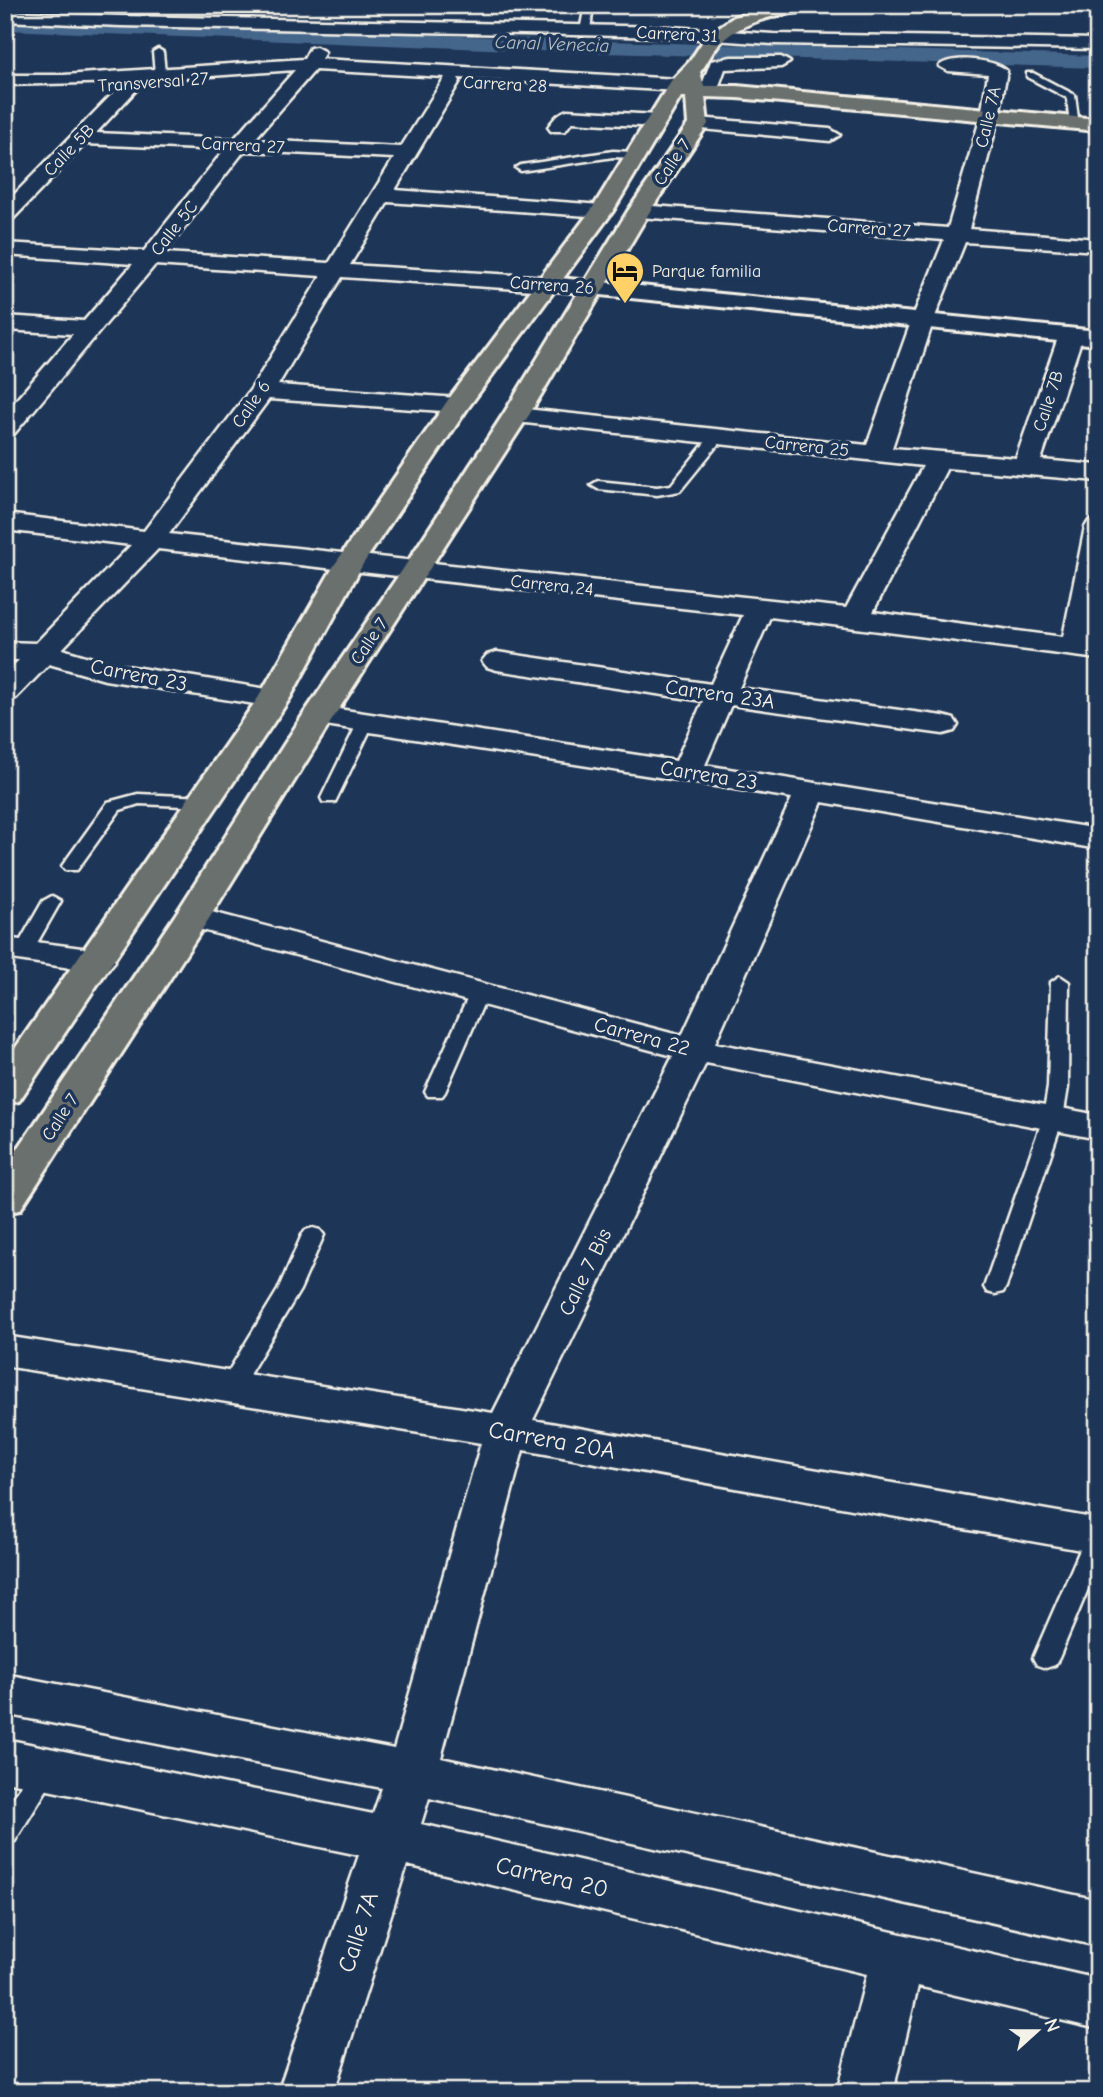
<svg xmlns="http://www.w3.org/2000/svg" width="1103" height="2097" viewBox="0 0 1103 2097" font-family="'Comic Neue',sans-serif">
<rect width="100%" height="100%" fill="#1d3557"/>
<filter id="ink" filterUnits="userSpaceOnUse"><feTurbulence type="fractalNoise" baseFrequency=".0143" numOctaves="2"/><feDisplacementMap in="SourceGraphic" scale="14" xChannelSelector="R" yChannelSelector="G"/><feConvolveMatrix kernelMatrix="1 2 1 2 8 2 1 2 1" color-interpolation-filters="sRGB"/></filter>
<g filter="url(#ink)">
<g fill="none" stroke-linecap="round" stroke-linejoin="round">
<path fill="#45668b" fill-rule="evenodd" d="M5,18l533,21 560,17v12l-560,-17 -533,-21z"/>
<defs>
<path id="lane" d="M585,5h8l-3,26 -5,3 -5,-3z
M158,49l5,3 2,21 -5,3 -5,-3 -2,-21z
M1027,73h6l42,22 4,31 -9,-2 -3,-26 -40,-21z
M613,151l20,1 5,3 -5,3 -20,-1 -92,14 -5,-3 5,-3z
M717,433l7,4 -44,54 -23,4 -59,-6 -7,-4 7,-4 59,6 14,-2 41,-51z
M366,717l8,5 -37,76 -2,4h-12l-2,-4 37,-76z
M138,794l66,3 8,5 -8,5 -65,-3 -19,6 -43,60h-12l-3,-4 46,-64z
M52,896l9,5 -28,49 -9,5 -6,-1 -3,-4 28,-49z
M1060,976l9,6 -1,105 -5,31 -57,169 -3,5 -8,2 -8,-2 -3,-5 59,-169 5,-31 3,-105z
M479,987l9,6 -43,99 -3,4h-14l-3,-4 45,-99z
M313,1228l7,2 4,5 -24,55 -62,103 -8,2 -8,-2 -3,-6 59,-97 24,-55 4,-5z
M1098,1527v38l-39,93 -4,7 -9,3 -9,-3 -4,-7 53,-122 3,-6z
M47,1757l9,3 4,8 -45,73 -10,3v-34l33,-50z"/>
<path id="street" d="M5,11l116,5 549,11 103,7 325,5v10l-325,-5 -103,-7 -549,-11 -116,-5z
M316,47l9,5 -4,7 357,20 9,6 -9,6 -220,-13 2,3 -65,109 207,15 7,2 3,4 -3,4 -7,2 -214,-15 -38,63 199,12 8,2 3,5 -3,5 -8,2 -207,-14 -64,108 179,13 9,2 3,5 -3,5 -9,2 -188,-13 -100,135 677,74 77,-142 -407,-44 -9,-2 -3,-5 3,-5 9,-2 351,37 45,-126 32,-79 -305,-23 -7,-2 -3,-4 3,-4 7,-2 309,23 33,-112 7,-42 -40,-3 -9,-5c11,-11 57,-7 68,5l-8,45 -30,113 129,10v12l-133,-9 -31,77 -42,129 124,10 43,-123 4,-5h16l4,5 -42,125 57,5v16l-151,-13 -74,144 190,25 22,-110 4,-6 9,-2v83l-7,38 7,1v18l-328,-42 -31,71 204,28 11,3 4,6 -4,6 -11,3 -212,-29 -26,60 393,64v20l-276,-47 -107,241 383,72v24l-392,-76 -173,357 565,99v34l-575,-103 -82,308 657,142v46l-669,-148 -8,26 677,155v50l-180,-43 -25,106h-56l30,-118 -460,-109 -73,227h-56l81,-237 -354,-74v-42l368,75 9,-26 -377,-74v-40l389,75 87,-306 -476,-77v-30l488,77 180,-357 -493,-132 -5,-7 5,-7 12,-3 12,3 478,126 110,-238 -473,-74 -11,-3 -4,-6 4,-6 11,-3 357,55 27,-60 -206,-31 -10,-3 -5,-6 5,-6 10,-3 214,32 32,-69 -585,-66 -96,100 47,14 176,29 4,6 -4,6 -11,3 -169,-27 -56,-16 -33,34 -11,3v-27l14,-14h-14v-18l31,1 95,-98 -126,-15v-16l139,17 107,-142 70,-113 -166,-11 -141,169 -9,2v-23l68,-79 -68,-4v-14l79,5 49,-57 -128,-9v-12l139,8 80,-101 -139,-6 -73,76 -7,2v-18l119,-122 -119,3v-10h59l240,-16 6,-11zM295,70l-61,69 -138,-6 42,-45 3,-4 -2,-3zM315,70l130,7 -44,70 -147,-7zM244,151l150,7 -65,105 -164,-10z
M731,57h50l9,5 -9,5 -56,2 -9,25h-14l-2,-4 11,-29z
M567,110l90,5 10,6 -10,6 -85,-5 -7,9h-14l-3,-4c6,-8 10,-14 19,-17z
M698,118l132,11 10,6 -10,6 -139,-13 -3,-4z
M5,938l92,12 12,4 6,7 -6,7 -12,4 -92,-14z"/>
<path id="secondary" d="M549,277l549,54v14l-557,-56 -4,-5 4,-5z"/>
<path id="primary" d="M779,5h138l-9,5c-56,1 -143,-9 -187,32 -9,8 -13,21 -21,30l4,14h33l361,33v12l-361,-33 -32,-1 3,27 -58,87 -121,204 -194,300 -125,202 -190,293 -15,3v-45l169,-251 129,-202 100,-146 100,-154 125,-204 60,-87 -2,-27h-5l-68,114 -146,198 -104,155 -73,134 -271,403 -14,3v-41l253,-365 77,-134 113,-164 144,-191 79,-128 19,-20 17,-26 27,-18z"/>
</defs>
<use href="#lane" stroke="#f4f1e8" stroke-width="5"/>
<use href="#street" stroke="#f4f1e8" stroke-width="5"/>
<use href="#secondary" stroke="#f4f1e8" stroke-width="6"/>
<use href="#primary" stroke="#f4f1e8" stroke-width="6"/>
<use href="#lane" fill="#1d3557" fill-rule="evenodd"/>
<use href="#street" fill="#1d3557" fill-rule="evenodd"/>
<use href="#secondary" fill="#1d3557" fill-rule="evenodd"/>
<use href="#primary" fill="#6a706d" fill-rule="evenodd"/>
</g>
</g>
<defs>
<symbol id="hotel-pin" viewBox="-11 -11 22 30"><path d="M0 17L-7.5 6A9.5 9.5 0 1 1 7.5 6Z" fill="#ffd166" stroke="#1d3557"/><path d="M-6-4.5h1.5V1H6V5H4.5V3h-9V5H-6ZM-4 0a1.8 1.8 0 1 1 3.6 0ZM.5 0V-2.5h3Q6-2.5 6 0Z" fill="#111"/></symbol>
</defs>
<g fill-rule="evenodd">
<use href="#hotel-pin" x="603" y="249" width="44" height="60"/>
</g>
<g text-anchor="middle" stroke-width="7" stroke-linejoin="round" paint-order="stroke">
<g font-size="18" fill="#f4f1e8" stroke="#1d3557">
<text transform="translate(677 34) rotate(3)" y="6">Carrera 31</text>
<text transform="translate(153 82) rotate(-4)" y="6">Transversal 27</text>
<text transform="translate(505 84) rotate(3)" y="6">Carrera 28</text>
<text transform="translate(988 117) rotate(-77)" y="6">Calle 7A</text>
<text transform="translate(243 145) rotate(3)" y="6">Carrera 27</text>
<text transform="translate(69 150) rotate(-46)" y="6">Calle 5B</text>
<text transform="translate(672 162) rotate(-56)" y="6">Calle 7</text>
<text transform="translate(174 228) rotate(-52)" y="6">Calle 5C</text>
<text transform="translate(869 228) rotate(4)" y="6">Carrera 27</text>
<text transform="translate(552 285) rotate(4)" y="6">Carrera 26</text>
<text transform="translate(1048 401) rotate(-72)" y="6">Calle 7B</text>
<text transform="translate(251 404) rotate(-55)" y="6">Calle 6</text>
<text transform="translate(807 446) rotate(6)" y="6">Carrera 25</text>
<text transform="translate(552 585) rotate(6)" y="6">Carrera 24</text>
<text transform="translate(369 641) rotate(-56)" y="6">Calle 7</text>
<text transform="translate(60 1117) rotate(-57)" y="6">Calle 7</text>
</g>
<g font-size="18" fill="#f4f1e8" stroke="#1d3557" text-anchor="start">
<text x="652" y="277">Parque familia</text>
</g>
<g font-size="19" font-style="italic" fill="#b7c0c7" stroke="#1d3557">
<text transform="translate(552 43) rotate(2)" y="7">Canal Venecia</text>
</g>
<g font-size="21" fill="#f4f1e8" stroke="#1d3557">
<text transform="translate(139 675) rotate(11)" y="7">Carrera 23</text>
<text transform="translate(720 694) rotate(8)" y="7">Carrera 23A</text>
<text transform="translate(709 775) rotate(9)" y="7">Carrera 23</text>
<text transform="translate(642 1036) rotate(15)" y="7">Carrera 22</text>
<text transform="translate(585 1272) rotate(-64)" y="7">Calle 7 Bis</text>
</g>
<g font-size="24" fill="#f4f1e8" stroke="#1d3557">
<text transform="translate(552 1440) rotate(10)" y="8">Carrera 20A</text>
<text transform="translate(552 1877) rotate(13)" y="8">Carrera 20</text>
<text transform="translate(358 1932) rotate(-72)" y="8">Calle 7A</text>
</g>
</g>
<rect width="1103" height="2097" fill="none" stroke="#1d3557" stroke-width="28"/>
<rect x="14" y="14" width="1075" height="2069" fill="none" stroke="#f4f1e8" stroke-width="2.5" filter="url(#ink)"/>
<g transform="translate(1037 2031) rotate(69)" stroke="#1d3557" stroke-width="5" paint-order="stroke">
<path d="M0-5L12 26L0 18L-12 26Z" fill="#f4f1e8"/>
<text y="-10" font-size="19" font-weight="bold" text-anchor="middle" fill="#f4f1e8">N</text>
</g>
</svg>
